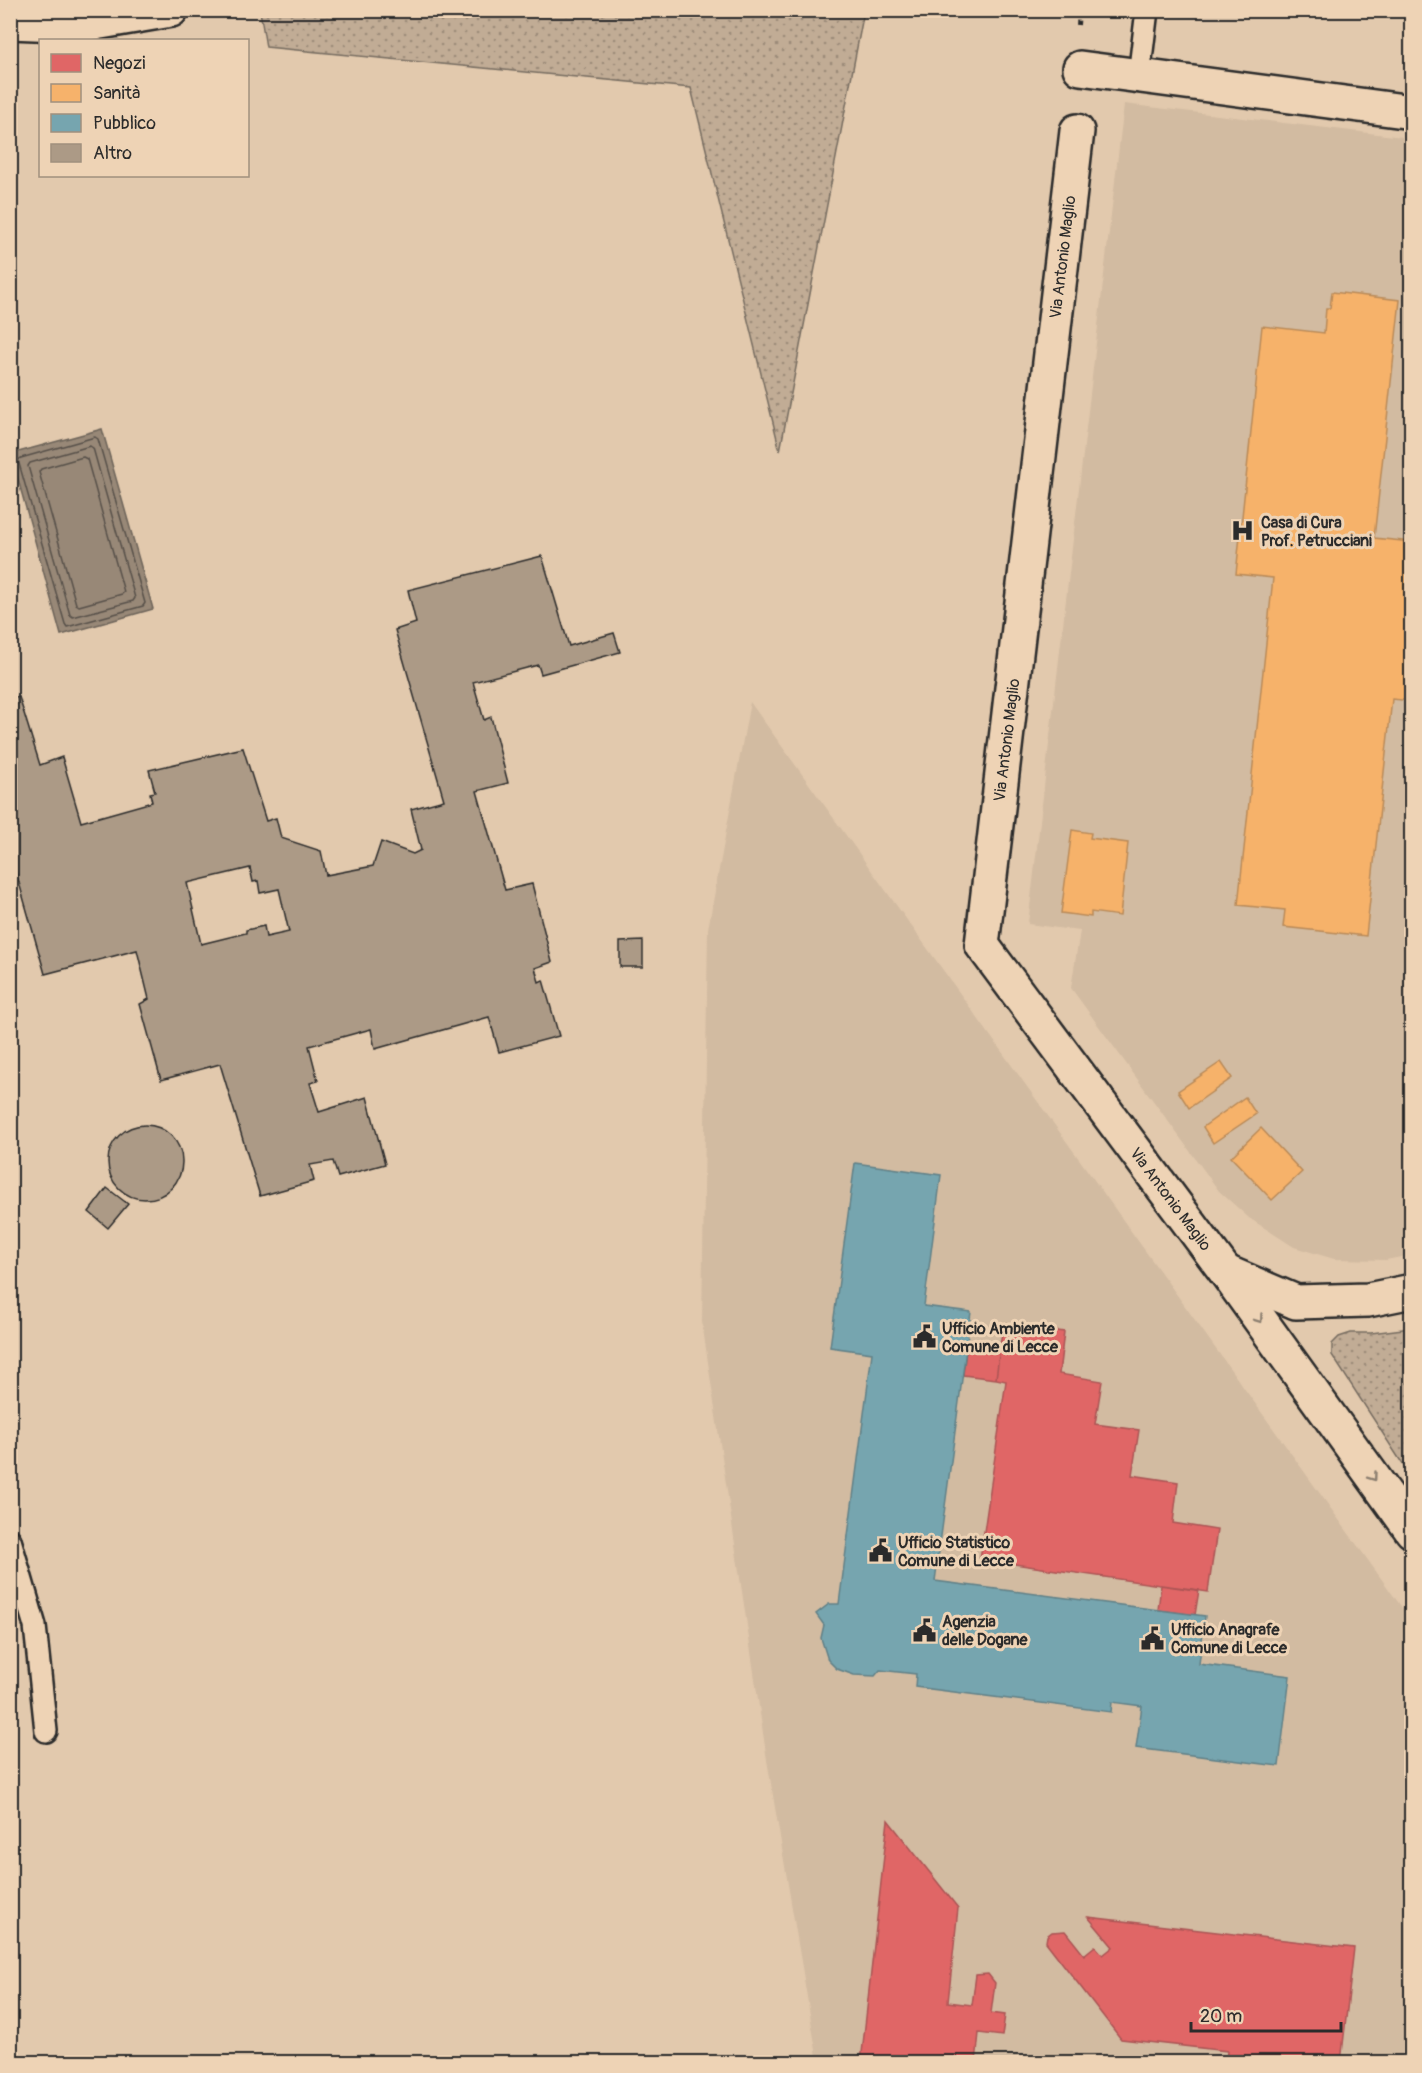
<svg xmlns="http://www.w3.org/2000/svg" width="1422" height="2073" viewBox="0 0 1422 2073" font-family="Pangolin,sans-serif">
<defs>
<pattern id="grass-dots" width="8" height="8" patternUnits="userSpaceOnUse" patternTransform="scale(1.5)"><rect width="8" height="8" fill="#c1ac95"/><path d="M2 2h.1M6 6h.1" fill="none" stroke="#9d8c7a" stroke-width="1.8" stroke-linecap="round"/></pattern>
</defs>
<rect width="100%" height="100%" fill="#e2c9ad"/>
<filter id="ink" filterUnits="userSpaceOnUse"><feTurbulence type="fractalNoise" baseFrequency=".0167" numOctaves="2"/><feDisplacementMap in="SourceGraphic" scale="12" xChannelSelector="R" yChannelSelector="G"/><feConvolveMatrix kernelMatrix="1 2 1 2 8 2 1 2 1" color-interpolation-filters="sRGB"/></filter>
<g filter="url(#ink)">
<path fill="#d2bba1" d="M1124,104l287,34v1117l-25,5 -52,-1 -40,-12 -45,-29 -30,-27 -148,-203 9,-57 -52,-7z
M750,702l661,918v442h-593l-51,-302 -65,-438 6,-393z"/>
<path fill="url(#grass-dots)" stroke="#766c60" stroke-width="1.5" d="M260,11h604l-84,440 -89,-363 -425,-41z
M1411,1328h1l-1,149 -79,-122v-11l7,-7 12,-4h20z"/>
<path fill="#988877" stroke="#6c6359" stroke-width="1.5" d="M102,429l51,180 -92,26 -50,-181z"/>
<path fill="#e06666" stroke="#aa5454" stroke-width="1.5" d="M1003,1323l61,9 -5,42 43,7 -7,43 44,6 -7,45 46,7 -5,41 44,7 -9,62 -228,-33 26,-178 -10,-2z
M967,1342l33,5 -4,32 -33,-4z
M1161,1585l38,5 -4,25 -37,-5z
M888,1820l70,88 -10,94 24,3 4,-30 12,-1 7,9 -4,30 14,2 -3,21 -23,-3 -3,29h-115z
M1088,1917l266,31 -13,114h-115l1,-11 -106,-12 -75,-97 1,-6 5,-4 13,-1 19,24 11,-9 8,9 10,-8z"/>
<path fill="#f6b26b" stroke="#b98a58" stroke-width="1.5" d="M1332,292l68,8 -26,238 38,4v159l-20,-2 -26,237 -83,-9 2,-17 -47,-5 35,-327 -37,-4 26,-248 62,7 2,-25h4z
M1072,830l19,3 -1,5 38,5 -8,73 -29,-4v5l-30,-4z
M1221,1062l11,16 -43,30 -11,-17z
M1245,1097l11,17 -43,29 -10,-16z
M1261,1128l41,44 -30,28 -41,-43z"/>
<path fill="#76a5af" stroke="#608087" stroke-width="1.5" d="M855,1163l86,12 -17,131 47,6 -36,269 270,35 -6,48 91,12 -11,90 -143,-18 6,-42 -30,-4 -1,10 -196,-25 1,-13 -36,-4 -5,6 -21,-1 -17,-6 -9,-9 -7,-22 3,-13 -8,-11 13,-10h10l33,-251 -42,-6z"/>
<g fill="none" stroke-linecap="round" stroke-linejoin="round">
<path stroke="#575049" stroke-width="1.5" d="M95,437l3,2 47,164 -2,3 -76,21 -2,-3 -47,-164 3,-2z
M90,446l3,2 42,150 -2,3 -60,16 -3,-2 -42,-149 2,-3z
M83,457l4,2 37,133 -2,2 -43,12 -3,-2 -37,-132 2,-3z"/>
</g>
<path fill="#ac9a86" stroke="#2b2b2b" stroke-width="1.5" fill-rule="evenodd" d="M542,556l27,90 45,-13 6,19 -79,22 -3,-9 -65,17 11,38 7,-3 17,66 -31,8 28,99 27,-6 20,78 -17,6 4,14 4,-2 16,56 -60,16 -10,-35 -114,32 -4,-20 -62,17 9,35 -8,2 9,29 48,-15 18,67 -47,13 -5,-16 -23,4 4,16 -54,15 -40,-132 -59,16 -21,-76 9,-5 -12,-49 -92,24 -35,-123v-152l9,-2 21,68 22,-8 19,65 71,-20 -2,-9 5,-1 -6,-22 94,-22 23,73 10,-3 5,20 40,13 5,24 47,-9 8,-24 32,12 8,-4 -10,-41 33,-9 -49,-170 21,-7 -8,-33zM250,868l3,14 5,-1 2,12 19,-4 10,43 -23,5 -2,-11 -18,4v3l-45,11 -14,-61z
M643,941v26h-23v-25z
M108 1162a37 37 0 1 1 74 0a37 37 0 1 1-74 0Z
M107,1188l21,16 -20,24 -19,-16z"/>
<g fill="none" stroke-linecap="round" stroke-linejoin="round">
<defs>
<path id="service" d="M1139,76l8,-66
M10,1540l25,86 11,105"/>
<g id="minor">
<path d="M10,22l73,3 88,-15"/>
<path d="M1080,68l332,44"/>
<path id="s1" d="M1077,131l-95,814 243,326 187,260"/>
<path d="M1226,1272l70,30 72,-2 44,-9"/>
</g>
</defs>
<use href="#service" stroke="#2b2b2b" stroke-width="26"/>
<use href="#minor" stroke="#2b2b2b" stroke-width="38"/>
<path stroke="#2b2b2b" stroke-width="4" stroke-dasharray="4.5 4.5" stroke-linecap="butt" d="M1078,25l1,-15"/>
<use href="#service" stroke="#eed3b5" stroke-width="21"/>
<use href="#minor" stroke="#eed3b5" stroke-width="33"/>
</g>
<defs><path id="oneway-chevron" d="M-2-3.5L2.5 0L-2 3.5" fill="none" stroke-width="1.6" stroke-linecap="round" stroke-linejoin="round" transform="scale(1.5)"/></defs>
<g stroke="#8c7f70">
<use href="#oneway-chevron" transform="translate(1259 1319) rotate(54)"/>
<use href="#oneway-chevron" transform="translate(1373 1477) rotate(54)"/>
</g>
</g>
<defs>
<symbol id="hospital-bare" viewBox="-9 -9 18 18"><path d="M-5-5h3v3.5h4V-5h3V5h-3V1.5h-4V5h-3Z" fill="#2b2b2b" stroke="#eed3b5" stroke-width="2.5" paint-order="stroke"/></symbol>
<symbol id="civic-bare" viewBox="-9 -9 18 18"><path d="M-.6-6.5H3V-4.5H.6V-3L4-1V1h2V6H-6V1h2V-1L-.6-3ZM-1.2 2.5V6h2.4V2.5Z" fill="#2b2b2b" stroke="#eed3b5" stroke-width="2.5" paint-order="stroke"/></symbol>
</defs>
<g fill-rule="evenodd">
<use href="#hospital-bare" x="1226" y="514" width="33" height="33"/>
<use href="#civic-bare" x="908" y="1320" width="33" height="33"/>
<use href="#civic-bare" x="864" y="1534" width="33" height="33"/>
<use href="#civic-bare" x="908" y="1614" width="33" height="33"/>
<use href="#civic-bare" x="1136" y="1622" width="33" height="33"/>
</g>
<g text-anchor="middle" stroke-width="6" stroke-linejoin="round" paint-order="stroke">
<g font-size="16" fill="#2b2b2b" stroke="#eed3b5">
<text transform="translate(1062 257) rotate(-83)" y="6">Via Antonio Maglio</text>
<text transform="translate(1006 740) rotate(-83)" y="6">Via Antonio Maglio</text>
<text dy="6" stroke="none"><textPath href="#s1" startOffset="1136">Via Antonio Maglio</textPath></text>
</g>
<g font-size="16" font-weight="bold" fill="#2b2b2b" stroke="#eed3b5" text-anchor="start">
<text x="1261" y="528">Casa di Cura<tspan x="1261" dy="18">Prof. Petrucciani</tspan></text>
<text x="942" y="1334">Ufficio Ambiente<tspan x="942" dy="18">Comune di Lecce</tspan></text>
<text x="898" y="1548">Ufficio Statistico<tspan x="898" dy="18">Comune di Lecce</tspan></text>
<text x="942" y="1627">Agenzia<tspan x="942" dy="18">delle Dogane</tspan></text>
<text x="1171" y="1635">Ufficio Anagrafe<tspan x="1171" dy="18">Comune di Lecce</tspan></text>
</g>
</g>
<rect width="1422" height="2073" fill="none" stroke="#eed3b5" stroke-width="36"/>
<rect x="18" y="18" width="1386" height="2037" fill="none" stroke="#2b2b2b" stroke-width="2" filter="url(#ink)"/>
<rect x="39" y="39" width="210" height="138" fill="#eed3b5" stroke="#a0907e" stroke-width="1.5"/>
<rect x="51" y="54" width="30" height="18" fill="#e06666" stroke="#a0907e" stroke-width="1.5"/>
<text x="93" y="69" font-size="18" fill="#2b2b2b">Negozi</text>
<rect x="51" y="84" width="30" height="18" fill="#f6b26b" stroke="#a0907e" stroke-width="1.5"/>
<text x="93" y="99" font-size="18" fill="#2b2b2b">Sanità</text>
<rect x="51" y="114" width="30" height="18" fill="#76a5af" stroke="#a0907e" stroke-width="1.5"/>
<text x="93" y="129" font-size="18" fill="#2b2b2b">Pubblico</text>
<rect x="51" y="144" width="30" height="18" fill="#ac9a86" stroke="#a0907e" stroke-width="1.5"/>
<text x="93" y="159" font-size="18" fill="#2b2b2b">Altro</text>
<path d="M1191 2022v9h150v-9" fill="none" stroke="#2b2b2b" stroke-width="3"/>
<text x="1200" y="2022" font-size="18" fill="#2b2b2b" stroke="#eed3b5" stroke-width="4.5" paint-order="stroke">20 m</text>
</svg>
